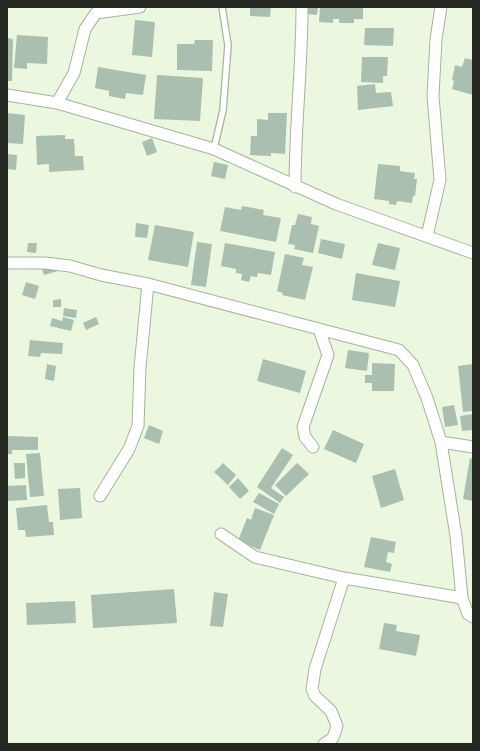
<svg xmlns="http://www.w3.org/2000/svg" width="480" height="751" viewBox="0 0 480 751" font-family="'Noto Sans',sans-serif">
<rect width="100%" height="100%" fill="#ecf7e0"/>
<path fill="#aabfaf" d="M250,7h21l-1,10 -20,-1z
M307,7h11l-1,8 -10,-1z
M320,7h43v12h-9v4h-15v-4h-6v4l-14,-1z
M135,20l20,2 -3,35 -20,-2z
M365,28h29l-1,18 -29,-1z
M17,35l31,2 -1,27 -20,-1v6l-13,-1z
M7,38l6,1 -1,42h-5z
M195,40h18l-1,31 -35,-1v-26h17z
M362,57h26l-1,19h-4v7l-22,-1z
M465,58l8,2v35l-21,-6 2,-8 -2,-1 3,-15 7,2z
M98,67l48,8 -3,20 -17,-2 -1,6 -16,-3v-5l-14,-3z
M157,75l46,3 -3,43 -46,-2z
M375,84l1,9 15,-1 2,14 -35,4 -1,-24z
M7,113l18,2 -2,29 -16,-1z
M268,113h19l-2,41 -14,-1v3l-21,-1 1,-19h6v-17l11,1z
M65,135v4h9l1,17h8l1,14 -35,2v-8l-12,1 -1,-29z
M152,138l5,14 -10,4 -5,-14z
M7,154l10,1 -1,15 -9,-1z
M214,162l14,3 -3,14 -14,-3z
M378,164l22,2v5l15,2 -1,6h3l-2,17h-2l-1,7 -15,-2 -1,4 -7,-1v-3l-15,-2z
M242,206l22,4 -1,5 18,3 -5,24 -56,-11 5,-24 16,3z
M298,214l14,3 -1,7 8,2 -6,27 -19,-4 1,-4 -7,-1 4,-19h3z
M136,223l13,2 -2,13 -12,-1z
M155,225l39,7 -6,35 -40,-7z
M321,239l24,5 -3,15 -24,-6z
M197,242l15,2 -6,43 -15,-2z
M28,243h9l-1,10 -9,-1z
M225,243l50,9 -4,23 -13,-2 -1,4 -6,-1 -2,6 -8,-2 1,-6 -6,-1v-4l-15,-3z
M378,243l22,5 -5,22 -23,-5z
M285,254l19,4 -2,7 11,2 -8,33 -23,-5 1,-2 -6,-2z
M56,264l2,7 -14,4 -2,-6z
M356,273l44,8 -5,26 -43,-7z
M26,282l13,4 -4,13 -13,-4z
M61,299v8h-8v-7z
M64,308l13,2 -1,8 -13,-2z
M63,317l11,3 -3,11 -21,-5 2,-8 10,3z
M96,317l3,7 -13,6 -3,-7z
M30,340l33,3 -1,11 -21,-1 -1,4 -12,-1z
M348,350l21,3 -2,18 -22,-3z
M263,359l43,12 -6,22 -43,-12z
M372,363l23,1 -1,27h-22v-8h-7v-8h7z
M47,364l9,2 -2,15 -9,-2z
M473,364v47l-10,1 -5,-46z
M454,405l4,20 -13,2 -3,-20z
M473,414v16l-11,1 -2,-15z
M149,425l14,6 -4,13 -15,-6z
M333,430l31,14 -8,19 -32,-14z
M7,436l31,1v13h-26v4h-5z
M282,448l11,7 -22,33 13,9 -4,6 -23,-16z
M40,453l4,43 -14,1 -4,-43z
M470,458l3,1v42l-10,-2z
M14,463h11v15l-10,1z
M223,463l13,12 -8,10 -14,-13z
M297,463l12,11 -23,22 -11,-11z
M395,469l9,31 -23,8 -9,-32z
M238,478l11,13 -9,8 -11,-12z
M26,485l1,15 -20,1v-15z
M80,488l2,30 -22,2 -2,-31z
M259,493l20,11 -5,10 -21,-12z
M47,505l2,17h4l1,13 -28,2 -1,-7h-7l-2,-22z
M255,508l19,7 -14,35 -22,-9 9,-23 4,2z
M371,537l25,5 -2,11 -6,-1 -2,10 6,2 -2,8 -26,-5z
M174,589l3,34 -84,5 -2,-33z
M214,592l14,2 -5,33 -13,-1z
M75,601l1,22 -49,2 -1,-22z
M384,623l13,2 -1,6 24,4 -4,21 -37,-7z"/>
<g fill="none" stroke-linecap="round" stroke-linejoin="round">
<defs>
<path id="lane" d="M214,149l9,-39 5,-65 -6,-38"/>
<path id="street" d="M7,95l50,8 157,46 122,55 137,49
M57,103l17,-30 11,-44 11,-16 44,-6
M295,187c0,-60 7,-120 7,-180
M427,236l13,-56 -7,-84 3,-57 5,-32
M7,263h38l25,3 31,9 47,9 171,45 9,26 -25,72 2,10 8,10
M319,329l80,21 14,15 14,33 14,44 15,94 6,62 6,16 5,3
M441,442l32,5
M100,496l29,-47 9,-23 2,-59 8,-83
M221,534l34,23 89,21 118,20
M324,744l9,-6 4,-12 -6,-15 -16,-15 -3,-7 3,-20 29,-91"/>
</defs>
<use href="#lane" stroke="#a8b39d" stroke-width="8"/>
<use href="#street" stroke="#a8b39d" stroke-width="13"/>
<use href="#lane" stroke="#fff" stroke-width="5.5"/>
<use href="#street" stroke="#fff" stroke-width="11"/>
</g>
<rect width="480" height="751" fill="none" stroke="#252820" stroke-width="16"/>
</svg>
